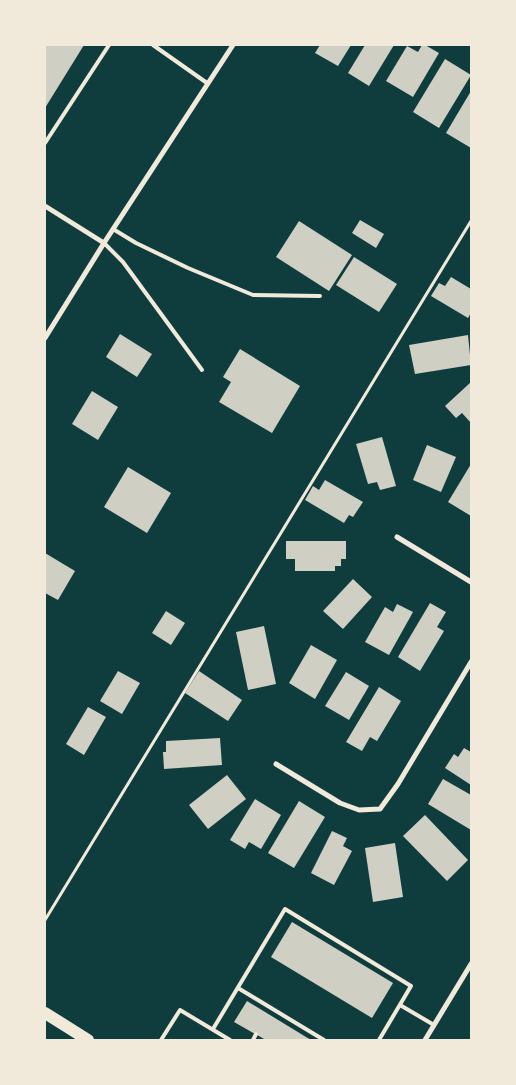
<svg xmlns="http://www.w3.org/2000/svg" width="516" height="1085" viewBox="0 0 516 1085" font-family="Karla,sans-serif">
<rect width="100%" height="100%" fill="#0f3d3e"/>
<path fill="#cfcfc3" d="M45,45h39l-39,63z
M320,45h31l-13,21 -23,-13z
M365,45h29l-25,41 -21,-13z
M422,45h3l14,8 -26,44 -27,-16 21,-35 11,6z
M445,59l26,16 -32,53 -26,-16z
M471,91v57l-25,-15z
M360,220l24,14 -8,14 -24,-15z
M299,221l53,34 -23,36 -53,-34z
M354,257l43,27 -18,28 -43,-27z
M451,277l20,12v24l-3,5 -37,-22 8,-13 6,3z
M120,334l32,20 -15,23 -31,-20z
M468,335l3,30 -56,9 -6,-29z
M240,349l60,37 -28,47 -53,-31 12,-20 -8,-5z
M471,382v41l-9,-10 -6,5 -11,-12z
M92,391l26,16 -20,33 -26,-16z
M382,437l14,49 -16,4 -3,-8 -9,2 -12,-40z
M427,445l29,12 -15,35 -28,-12z
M471,464v52l-23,-14z
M128,467l43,26 -24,40 -43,-26z
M325,480l38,22 -10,15 -4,-2 -5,8 -39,-23 8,-14 6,4z
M286,541h60v18h-5v7h-6v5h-40v-12h-9z
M45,553l30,18 -17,29 -13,-7z
M353,579l19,18 -29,32 -20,-18z
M430,603l16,9 -9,15 7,4 -24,40 -22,-14z
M397,604l16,8 -24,43 -24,-13 20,-35 8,5z
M166,611l19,12 -14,22 -19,-12z
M264,626l12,58 -28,6 -12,-58z
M311,645l26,15 -22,39 -26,-16z
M118,671l22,12 -18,31 -22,-13z
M199,671l43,29 -14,21 -43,-28z
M346,672l23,14 -20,34 -24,-14z
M379,687l22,14 -24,40 -7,-4 -8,14 -16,-9z
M88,707l18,10 -22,38 -18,-11z
M220,738l2,27 -58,4 -1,-17h3v-11z
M464,748l7,4v33l-26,-17 9,-14 4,3z
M227,775l19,24 -38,30 -19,-24z
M443,779l28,16v35l-43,-26z
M255,799l26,16 -20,34 -12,-7 -4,7 -15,-9z
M299,801l26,16 -31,51 -26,-15z
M425,815l43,45 -21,21 -44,-45z
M332,831l15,7 -4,8 9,5 -18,34 -23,-12z
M395,843l8,54 -30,5 -8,-54z
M292,922l101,61 -21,35 -101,-61z
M247,1001l64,39h-45l-32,-18z"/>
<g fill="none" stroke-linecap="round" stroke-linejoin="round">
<path stroke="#f1e9da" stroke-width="3" d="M45,920l426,-699"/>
<path stroke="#f1e9da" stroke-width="4" d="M153,45l54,38
M45,143l64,-98
M113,229l23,14 52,25 65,27 67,1
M104,243l19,19 79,108
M238,988l86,52
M400,1005l34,20
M213,1029l72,-120 126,77 -32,54
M161,1040l19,-30 50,30
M253,1040l3,-6"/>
<path stroke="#f1e9da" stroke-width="5" d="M45,206l59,37
M45,338l59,-95 129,-198
M397,537l74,45
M276,764l64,39 19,7 21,-1 18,-25 73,-122
M425,1040l46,-76"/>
<path stroke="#f1e9da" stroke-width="12" d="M45,1013l43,27"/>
</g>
<rect width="516" height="1085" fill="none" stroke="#f1e9da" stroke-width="92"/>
</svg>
